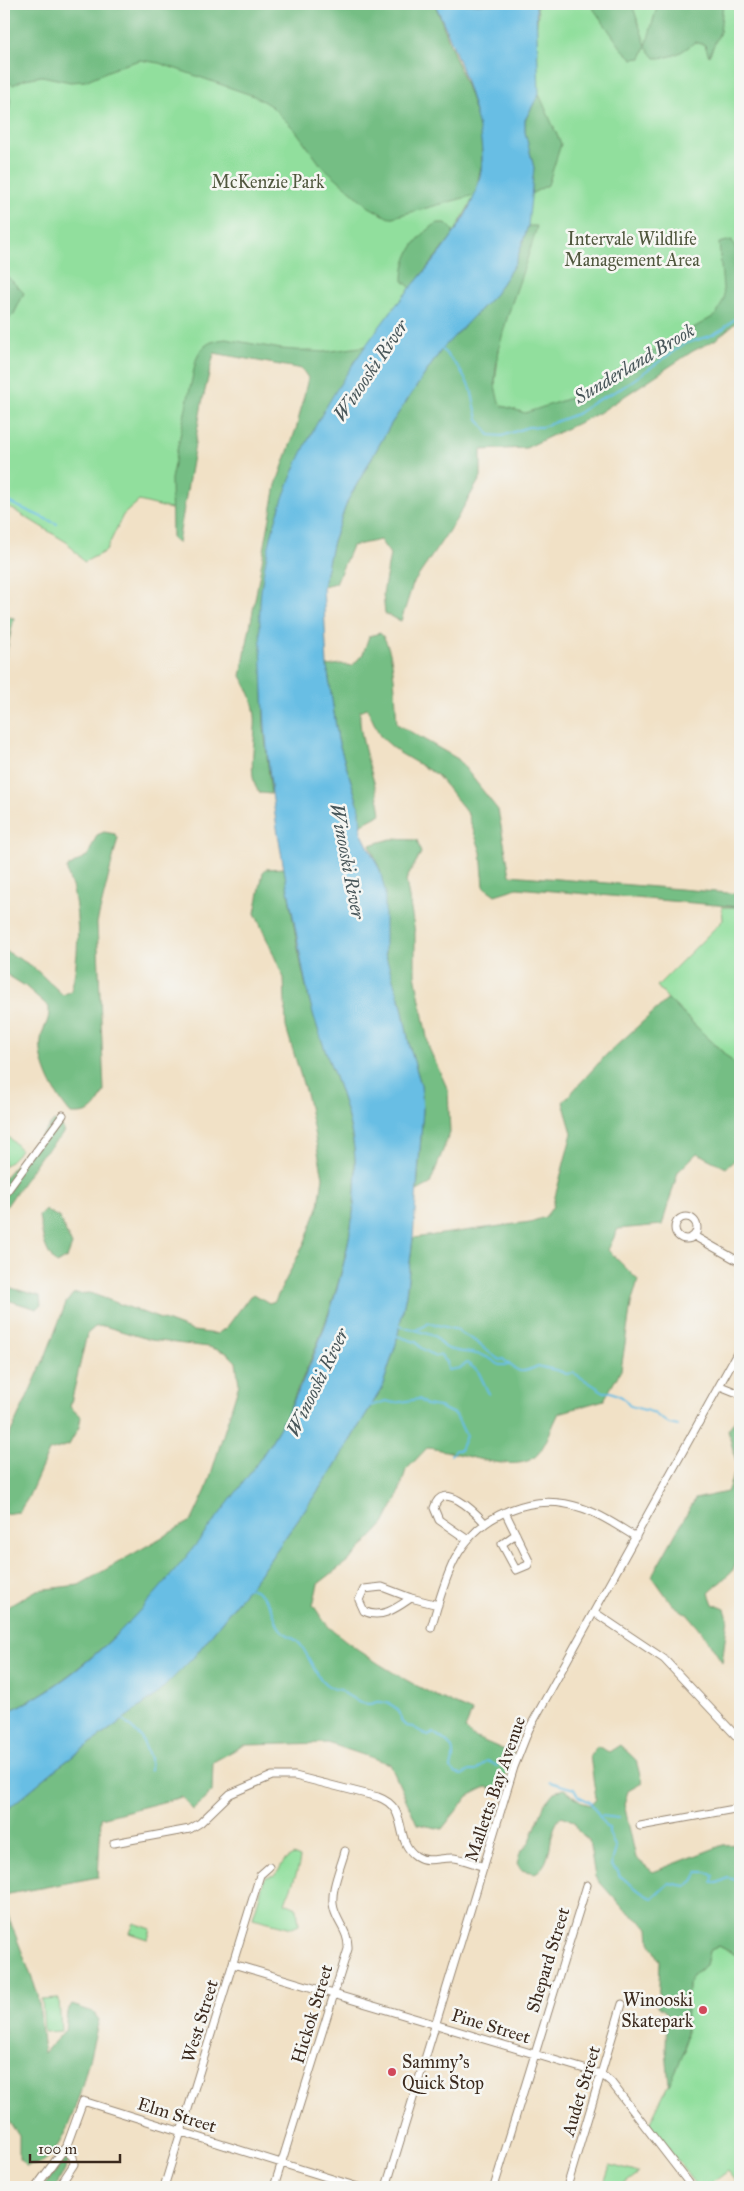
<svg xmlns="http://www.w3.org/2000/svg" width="744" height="2191" viewBox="0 0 744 2191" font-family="'IM FELL Great Primer',serif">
<rect width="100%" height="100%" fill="#f6f6f2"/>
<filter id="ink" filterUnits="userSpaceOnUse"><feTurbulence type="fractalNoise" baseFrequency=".02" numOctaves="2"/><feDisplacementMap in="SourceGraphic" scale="10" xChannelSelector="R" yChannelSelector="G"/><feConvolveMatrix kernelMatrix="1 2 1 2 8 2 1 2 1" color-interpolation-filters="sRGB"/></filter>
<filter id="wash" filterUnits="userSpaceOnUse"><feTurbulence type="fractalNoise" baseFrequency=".0096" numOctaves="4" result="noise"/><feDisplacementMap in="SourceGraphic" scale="20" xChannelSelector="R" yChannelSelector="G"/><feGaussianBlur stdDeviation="1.12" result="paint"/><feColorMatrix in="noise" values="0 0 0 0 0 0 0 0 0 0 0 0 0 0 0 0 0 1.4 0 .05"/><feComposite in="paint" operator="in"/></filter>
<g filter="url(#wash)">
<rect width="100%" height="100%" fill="#f1e1c6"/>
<path fill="#91df9d" stroke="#66845e" d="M435,4l40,191 -22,40 -64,79 -43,63 -132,-25 -39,158 -36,-9 -16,14 -17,36 -22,11 -16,-19 -64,-39v-473z
M536,4h204v310l-66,37 -185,84 49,-422z
M722,907h18v157l-2,3 -70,-68 -11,-13 66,-66z
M4,1132l17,18 -17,17z
M293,1855l7,3c-3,19 -9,27 -15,45l12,5 2,17 -7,3 -39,-10 12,-41 11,-2 8,-14z
M134,1923l17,6 -3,10 -18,-6z
M719,1946l21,11v63l-5,9 5,6v152l-13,-16 -21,16h-8l-49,-63 36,-74 3,-66 6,-10 12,-9 3,-14z
M59,1999l2,32 -17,1 -2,-32z
M610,2165l29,8 -19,14h-17z"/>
<path fill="#74be84" stroke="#587451" d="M4,4h431l36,95 10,35 1,29 -7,32 -86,23 -20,-11 -49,-43 -24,-33 -25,-25 -17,-10 -95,-33 -19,-3 -20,6 -35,15 -15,1 -28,-6 -17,3 -12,6 -9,-6z
M590,4h42l14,42 10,-36 5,-6h62l-3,28 -11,24 -4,-11 -10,-3c-14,11 -22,16 -40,16l-9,-11 -5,11 -8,1 -11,-10z
M4,86c11,13 5,24 0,39z
M539,94l22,50 -13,41 -17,9 3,-26 -9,-35v-13z
M437,223h9l7,7v5l-42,53 -8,-7c0,-27 13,-43 34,-58z
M528,226h9c-13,51 -40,103 -42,156 0,7 3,16 5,23l25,8 48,-16 143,-82 8,-16 -5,-56 13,-3 8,20v59l-25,21 -22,11 -94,62 -73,35 -45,2v27l-25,43 -43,64 -12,37 -16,-7 -2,-20 7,-40 -10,-14 -28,6 -16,37 -13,3 10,-45 15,-41 43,-76 51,-75 53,-55 21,-32z
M4,273l20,20 -10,21 -10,10z
M226,339l55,10 43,3 44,-6 -22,31 -72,149 -13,66 3,135 7,67 -11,-1c-15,-15 -3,-56 -5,-77 -1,-14 -7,-28 -14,-40l35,-191 21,-59 11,-48 -6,-9 -88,-16 -12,50 -24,140 -6,-5 -1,-59 25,-119c7,-16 13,-19 30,-21z
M9,617l5,1 -10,46v-42z
M380,633c16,14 15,69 17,91l61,35 40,51 12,65 230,19v13l-223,-19 -22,7 -11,-8 -3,-35 -14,-40 -30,-37 -39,-23 -18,-16 -13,-28 -7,3c-2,32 17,70 21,103l-21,11v-15l-22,-70 -11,-74 14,-2 11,2 11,-12 6,-18z
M104,832l11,2 3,4 -21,85 7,168c-8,18 -12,24 -33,23 -15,-17 -33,-50 -30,-74 1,-13 9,-16 8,-33l-24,-21 -21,-13v-23l28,16 31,29 8,-4c8,-31 9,-70 2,-101 -2,-8 -6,-14 -6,-22l21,-13 9,-20z
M391,839l26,1 4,13 -15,27 9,53v41l14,74 19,42 2,42 -20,52 -13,7 6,-81 -2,-25 -11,-37 -8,-42 -13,-34 -4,-18 -5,-84 -10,-25z
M284,868c9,48 15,98 29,145 14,49 39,96 42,147 5,75 -28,167 -59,233 -5,12 -10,25 -17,36 -58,95 -171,242 -275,284v-104l33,-19 42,-5 113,-65 14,-30 33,-106 -3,-22 -9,-9 -18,-6 -58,-7 -47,-14 -9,1 -8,7 -17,73 11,10 -2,10 -10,18 -20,6 -21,47 -9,14 -15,2v-67l40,-87 22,-57 7,-9 17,-1 103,38 24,3 10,-7 23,-31 4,-2 15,9 6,-2 29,-57 15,-39 4,-28 -16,-80 -21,-70 -2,-49 -29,-65 8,-41 3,-3z
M668,999l72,70v86l-14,13 -29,-15 -19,19 -16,53 -44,4 -10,21 30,30 -7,24 -10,66 -17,30 -45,13c-7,13 -12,30 -21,41 -20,24 -85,-5 -111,-6l-21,22 -9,29 -13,25 -31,33 -35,27 -5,21c5,7 10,16 16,22 42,36 93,64 143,85l-7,17 7,7 42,18 -14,37 -14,-4 -18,9 -26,33 -25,-5 -27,-60 -62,-21 -84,2 -31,17 -1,30 -19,18 -11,-13 -81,21 -3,59 -94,18v-83l53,-44 98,-72 38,-38 71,-90 67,-96 51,-84 14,-44 10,-49 7,-57 117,-16 15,-5 7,-9 20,-75 -9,-31 43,-47z
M54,1121l6,2 4,7 -2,5 -21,21 -37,54v-32z
M45,1210l14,7 13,28 -5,13 -10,6c-13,-12 -15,-31 -18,-48z
M4,1286l36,10 1,9 -4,4 -33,-10z
M740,1412v144l-7,14 -24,23 4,11 12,5 3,9 -6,44 -17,-26 -17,-21 -16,-11 -20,-28 43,-77 32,-7 10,-26 -9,-36z
M620,1745l16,15 6,23 -14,8 -4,13 12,54 17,14 70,-27 17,-1v113l-21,-11 -10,5 -3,14 -12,9 -6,10 -3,66 -16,36 -3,-37 1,-36 -9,-7 2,-45 -10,-19 -1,-14 -27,-21 -27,-30 -6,-37 -11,-9 -3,-9 -13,-6c-17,16 -6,46 -27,57l-14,-3 -4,-7 3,-10 10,-12 15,-38 9,-11 10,-3 19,14 8,2 5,-6 -6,-43 7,-10 12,6z
M4,1905l34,89 6,59 21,-23 2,-17 5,-8 21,7 6,8c-10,36 -25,119 -55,141 -4,4 -12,4 -18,5l-7,-7v-23l-15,-22z
M65,2159l4,2 -13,26h-13z"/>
<path fill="#67bee4" stroke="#517481" d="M435,4h101l3,90 -14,26v12l9,36 -6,58 -12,36 -21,32 -53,55 -51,75 -43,76 -15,41 -10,45 4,80 11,74 22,70 1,22 19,38 5,21v63l17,53 8,41 11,37 2,25 -10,128 -7,57 -10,49 -14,44 -51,84 -67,96 -71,90 -38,38 -98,72 -53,44v-99c82,-33 152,-117 205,-185 25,-33 52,-67 72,-103 39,-72 80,-184 74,-267 -4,-52 -29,-98 -43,-148 -9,-34 -14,-69 -21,-104 -16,-81 -27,-155 -29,-238 -1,-26 -4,-53 -1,-78 12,-103 66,-195 128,-276 34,-44 91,-95 93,-154 2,-40 -30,-119 -47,-156z"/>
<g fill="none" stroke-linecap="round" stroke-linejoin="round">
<path stroke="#67bee4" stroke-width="2" d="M441,348l17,19 13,22 7,30 11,16 13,1 26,-9h14l37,-14 15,-11 28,-14 62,-44 26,-8 13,-7 17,-15
M4,500l53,24
M399,1324c10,8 20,7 30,-1l29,7 2,3c17,6 25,18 40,27l3,-1c15,13 16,16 35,7 8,3 21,3 27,8l9,-1 30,19h7l11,5 8,9 22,6 17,12 9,2
M415,1330c7,2 13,4 19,6 7,4 7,12 18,14 18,4 33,2 47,15h11
M397,1336l19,6 5,6 14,8 5,-1 7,7 1,8 13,-2 6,-5 11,8 11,23
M370,1406l16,-5 8,2 25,-4 7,6 13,2 17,8 10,21 -6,14h-5l-4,5
M248,1588c14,2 22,16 27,29 2,3 1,7 4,10 5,8 15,10 21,17 12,15 18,46 41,46 4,5 21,14 28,14 4,0 7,-3 12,-2 11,1 21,8 20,19l5,5 7,1 15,9 6,-3c17,12 23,14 17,35l3,5 8,2 7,-4h7l12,-10 9,5
M122,1719l19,18 9,21v13
M550,1782l24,7 4,7 12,6 16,25 3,1v5l7,15 -5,18 7,5 2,6c11,5 21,19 33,21l16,-15 17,3 7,-5 5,-9h9l6,4 -1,7h6l10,-5 12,3
M601,1816l18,2"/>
</g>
</g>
<g filter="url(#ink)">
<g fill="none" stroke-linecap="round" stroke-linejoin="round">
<defs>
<path id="minor" d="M4,1195l59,-80
M675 1228a11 11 0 1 1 22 0a11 11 0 1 1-22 0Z
M694,1236l46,26
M720,1386l20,8
M505,1512l24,49 -1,4 -12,5 -14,-26 14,-10
M468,1540l-29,-20 -5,-12c8,-29 41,4 51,15
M411,1598c-13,9 -30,22 -47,13l-5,-11 5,-11 18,-2 29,11 27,7
M594,1612l70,47 76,81
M431,1628c7,-23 13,-48 24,-69 24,-45 78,-68 127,-51 19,6 37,19 54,29
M640,1826l100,-18
M114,1843l76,-14 10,-6 30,-29 42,-18h23l83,21c32,11 15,43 38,59 12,8 25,1 38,2 10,1 20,6 30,9
M233,1964l368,110 10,8 81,105
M36,2187l31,-42 16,-44 275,86
M59,2187l15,-23 -1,-7 -9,-8
M164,2187l96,-312 9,-8
M274,2187l74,-238c1,-17 -10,-25 -14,-40 -5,-17 7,-42 11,-58
M386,2187l128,-420 15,-38 211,-381
M494,2187l93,-302
M567,2187l55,-183"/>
</defs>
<use href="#minor" stroke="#968672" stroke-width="9"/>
<use href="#minor" stroke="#fff" stroke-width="7"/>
</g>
</g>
<g fill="#d1495b" stroke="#f6f6f2" stroke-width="2">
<circle cx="703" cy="2010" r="5"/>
<circle cx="392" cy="2072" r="5"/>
</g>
<g text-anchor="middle" stroke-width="5" stroke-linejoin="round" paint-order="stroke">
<g font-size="18" fill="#50573e" stroke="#f6f6f2">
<text x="268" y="188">McKenzie Park</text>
<text x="632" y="245">Intervale Wildlife<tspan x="632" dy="21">Management Area</tspan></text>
</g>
<g font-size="18" fill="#3b2a1e" stroke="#f6f6f2">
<text transform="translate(495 1789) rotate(-71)" y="6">Malletts Bay Avenue</text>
<text transform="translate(548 1960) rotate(-73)" y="6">Shepard Street</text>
<text transform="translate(312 2014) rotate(-73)" y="6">Hickok Street</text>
<text transform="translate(200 2021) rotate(-73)" y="6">West Street</text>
<text transform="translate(491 2026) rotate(17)" y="6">Pine Street</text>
<text transform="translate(581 2091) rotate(-73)" y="6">Audet Street</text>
<text transform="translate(177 2115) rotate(17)" y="6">Elm Street</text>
</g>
<g font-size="18" fill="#3b2a1e" stroke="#f6f6f2" text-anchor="end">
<text x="693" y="2006">Winooski<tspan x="693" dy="21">Skatepark</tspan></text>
<text x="402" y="2068" text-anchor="start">Sammy's<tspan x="402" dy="21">Quick Stop</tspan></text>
</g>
<g font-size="19" font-style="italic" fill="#485659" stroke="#f6f6f2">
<text transform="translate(634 363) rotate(-31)" y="7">Sunderland Brook</text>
<text transform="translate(370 370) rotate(-56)" y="7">Winooski River</text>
<text transform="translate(348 861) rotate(79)" y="7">Winooski River</text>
<text transform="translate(317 1382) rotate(-64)" y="7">Winooski River</text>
</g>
</g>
<rect width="744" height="2191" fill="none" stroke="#f6f6f2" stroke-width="20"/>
<path d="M30 2154v8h90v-8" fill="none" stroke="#3b2a1e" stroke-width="2.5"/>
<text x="38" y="2154" font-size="15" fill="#3b2a1e" stroke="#f6f6f2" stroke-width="4" paint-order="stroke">100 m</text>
</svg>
